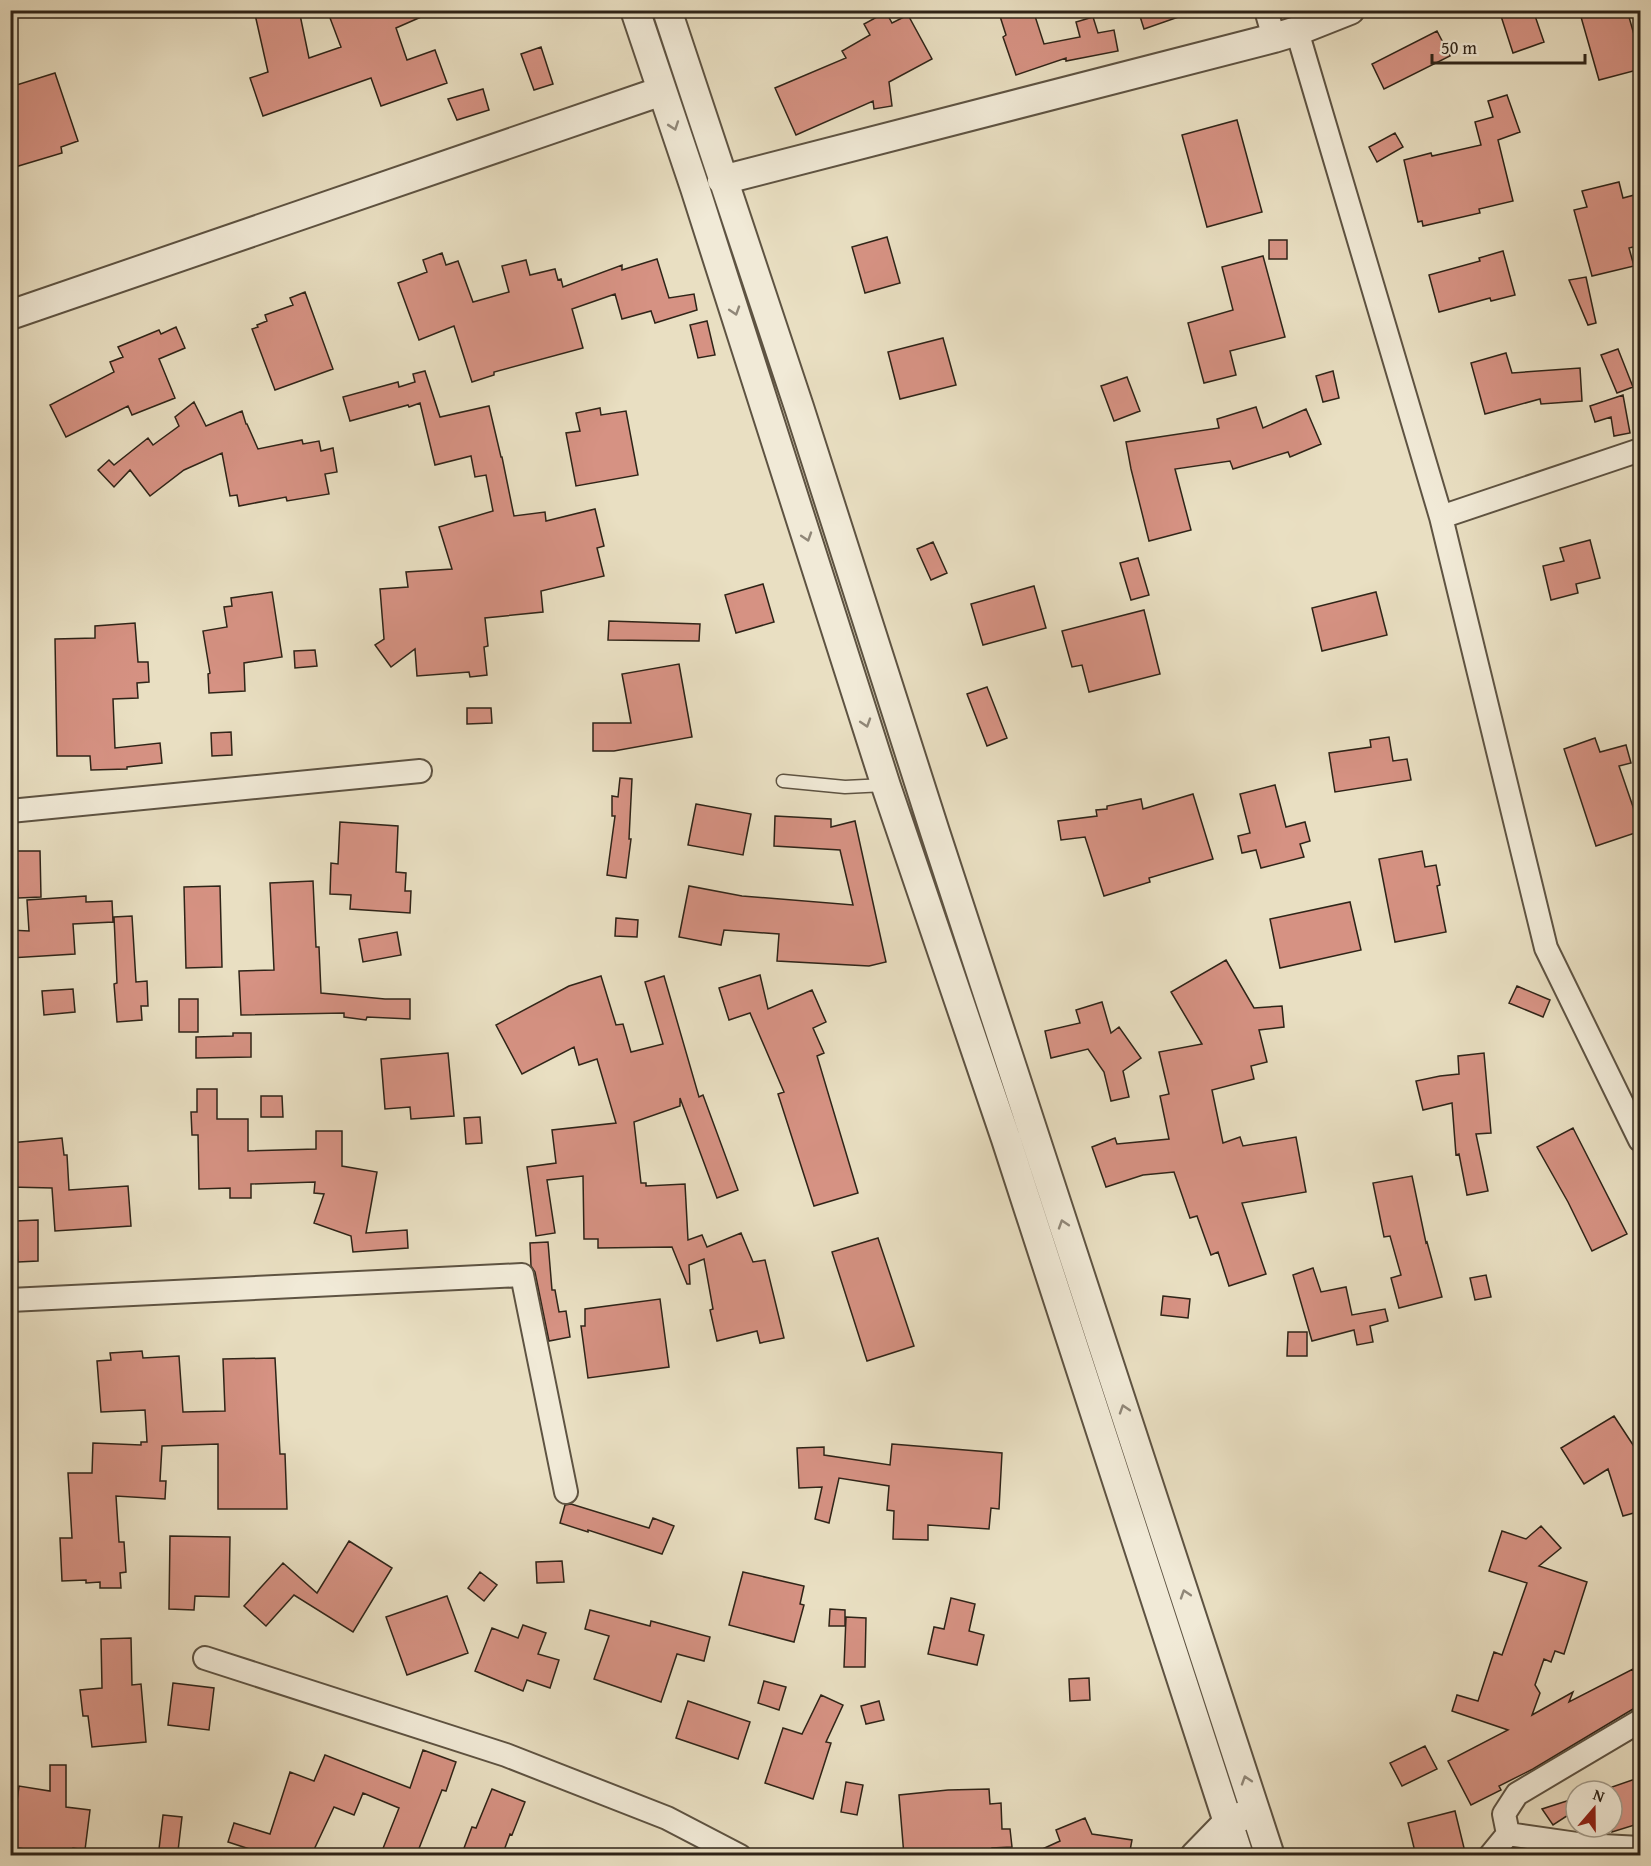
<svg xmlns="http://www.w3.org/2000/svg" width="1651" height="1866" viewBox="0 0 1651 1866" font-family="'Gentium Book Plus',serif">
<rect width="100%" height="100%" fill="#e9dfc2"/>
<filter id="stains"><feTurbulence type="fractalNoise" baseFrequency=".00333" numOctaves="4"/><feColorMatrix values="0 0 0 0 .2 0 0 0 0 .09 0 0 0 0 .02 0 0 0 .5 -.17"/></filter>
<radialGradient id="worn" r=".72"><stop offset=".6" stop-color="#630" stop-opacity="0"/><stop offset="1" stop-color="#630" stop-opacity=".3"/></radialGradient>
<path fill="#d69283" stroke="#2f2418" stroke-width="1.5" d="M254,10h45l10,48 32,-11 -14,-37h110l-41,18 11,32 28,-10 12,33 -66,23 -10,-28 -108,38 -13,-38 18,-6z
M998,10h35l11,34 36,-7 -4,-15 17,-5 5,16 16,-3 4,21 -52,10v-3l-50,17 -13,-38 3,-2z
M1138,10h52v3l-46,16z
M1499,10h34l11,32 -31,11z
M1604,10h23l14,49v10l-42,11 -18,-63z
M886,12l6,11 16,-8 24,44 -43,23 3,24 -18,3 -1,-8 -77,34 -21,-47 71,-30 -4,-7 28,-16 -6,-11z
M1437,31l13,25 -66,33 -12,-25z
M541,47l12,37 -19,6 -13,-36z
M55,73l23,68 -17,6 1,6 -47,14 -5,-14v-66z
M483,89l6,21 -32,10 -9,-21z
M1507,95l13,37 -22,8 15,61 -34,8 1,4 -57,13 -1,-5 -4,1 -14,-62 27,-7 1,3 49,-11 -6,-23 18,-5 -5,-16z
M1237,120l25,92 -55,15 -25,-92z
M1395,133l8,14 -26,15 -8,-15z
M1619,182l4,16 15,-4 3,11v40l-12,3 5,18 -42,10 -18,-66 13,-3 -5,-16z
M887,237l13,46 -35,10 -13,-46z
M1269,240h18v19h-18z
M1503,251l12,44 -24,6 -1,-3 -51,14 -10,-37 51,-14 -1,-3z
M442,253l4,12 12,-4 15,41 36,-10 -7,-26 24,-6 4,15 25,-6 3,11 3,-1 2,8 59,-22v5l35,-11 12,39 25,-4 3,16 -42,13 -4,-12 -29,8 -7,-25 -43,15 11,39 -89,24v3l-22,7 -18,-56 -35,14 -21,-57 29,-11 -4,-12z
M1263,256l22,81 -55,14 6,24 -32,8 -16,-60 45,-13 -11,-43z
M1586,277l10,46 -8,2 -19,-45z
M305,292l28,77 -58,21 -23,-61 6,-2 -1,-2 10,-4 -2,-6 28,-10 -3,-7z
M707,321l8,34 -17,3 -8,-33z
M176,327l9,21 -26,11 16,39 -43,17 -4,-9 -62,31 -16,-32 64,-33 -4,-10 13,-5 -5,-10 41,-17 2,4z
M943,338l13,47 -56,14 -12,-47z
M1618,349l15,38 -16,6 -16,-38z
M1506,353l6,20 68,-5 2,33 -41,3 -1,-5 -55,15 -14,-51z
M425,371l15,46 49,-11 12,51h1l12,59 31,-4 1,9 49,-12 9,37 -7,2 7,28 -63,15 2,21 -58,6 3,28 -4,1 3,28 -17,2 -1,-5 -52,4 -2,-27 -24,18 -16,-22 9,-6 -4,-50 28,-2 -2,-15 46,-3 -13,-42 54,-16 -7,-36 -11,2 -4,-21 -36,9 -15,-62 -11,4 -1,-2 -58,16 -7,-24 55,-15 1,5 16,-5 -2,-8z
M1333,371l6,27 -16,4 -7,-26z
M1127,377l13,34 -26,10 -13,-35z
M1623,395l7,38 -16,3 -3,-19 -16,5 -5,-16z
M194,402l12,24 36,-15 4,13h1l11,25 44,-9 1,4 16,-3 2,10 12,-3 4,24 -12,2 4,20 -42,7 -1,-4 -47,9 -2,-11 -7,1 -8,-43 -38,17 -34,26 -20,-26 -16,17 -16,-17 11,-10 5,5 34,-27 5,7 26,-19 -4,-9z
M1256,407l7,21 43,-19 15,35 -31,13 -2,-5 -55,17 -3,-8 -55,8 16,61 -42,11 -18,-72 -5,-27 93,-14 -2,-9z
M600,408l1,7 25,-4 12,64 -62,11 -10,-53 14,-2 -4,-18z
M1590,540l10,38 -24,6 2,9 -27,7 -8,-34 21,-5 -4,-13z
M933,542l14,31 -16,7 -14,-31z
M1138,558l11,37 -18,5 -11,-37z
M763,584l11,38 -38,11 -11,-38z
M1034,586l12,42 -63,17 -12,-41z
M272,592l10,65 -38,6 1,28 -36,2 -1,-19 2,-1 -7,-42 24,-4 -3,-20 8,-1 -1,-8z
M1376,592l11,43 -65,16 -10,-43z
M1144,610l16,64 -71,18 -7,-27 -10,2 -10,-36z
M609,621l91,3 -1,17 -91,-1z
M135,623l3,39h10l1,20 -12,1 1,15 -25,1 2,49 45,-5 2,20 -35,4v2l-36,1 -1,-14h-33l-2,-117 40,-1v-12z
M315,650l2,16 -22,2 -1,-17z
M679,664l13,73 -78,14h-21v-28h38l-9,-49z
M987,687l20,51 -20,8 -20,-52z
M467,708h24l1,15 -25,1z
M231,732l1,23 -20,1 -1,-23z
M1389,737l4,24 14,-2 4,21 -76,12 -6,-39 42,-6 -1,-7z
M1595,738l5,14 26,-7 5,18 -12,3 22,64v1l-45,15 -32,-97z
M620,778l12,1 -3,60h2l-5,39 -19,-3 8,-59h-3v-20l6,1z
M1275,785l11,42 19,-5 5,19 -10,3 4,13 -43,11 -5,-18 -14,3 -4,-17 12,-3 -10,-39z
M1193,794l20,65 -64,19 1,4 -46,14 -19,-59 -24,3 -3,-19 39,-5 -1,-6 11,-1v-3l34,-7 2,10z
M696,804l55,10 -8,41 -55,-10z
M775,816l56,3v8l24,-6 31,141 -17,4 -92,-5 2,-27 -55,-4 -3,15 -42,-8 10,-51 53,10 111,9 -13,-55 -66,-4z
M340,822l58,4 -2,46 10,1 -1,18h6l-1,22 -60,-4 1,-14 -21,-1 1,-31 7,1z
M10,851h30l1,46 -23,1 -1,-20 -7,1z
M1422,851l3,16 11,-2 4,20 -3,1 9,46 -51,10 -16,-83z
M313,881l3,66h3l2,46 64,6h25v20l-43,-2 -1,3 -22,-3v-4l-103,2 -2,-44 35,-1 -4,-87z
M220,886l2,81 -36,1 -2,-81z
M86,896v6l26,-1 1,21 -40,2 2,30 -65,4v-28l19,1 -2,-31z
M1350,902l11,48 -81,18 -10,-49z
M132,916l4,66 11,-1 1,25h-7l1,14 -25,2 -3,-38 3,-1 -3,-66z
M616,918l22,2 -1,17 -22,-1z
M397,932l4,23 -38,7 -4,-23z
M1226,960l28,48 28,-2 2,21 -25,3 8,32 -16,4 3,13 -42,11 11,53 17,-6 3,9 53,-9 10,55 -64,11 24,71 -37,12 -11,-34 -7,3 -14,-39 -7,2 -16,-46 -31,3 -37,12 -14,-40 23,-9 2,6 52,-5 -9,-43 9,-2 -10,-42 43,-8 -31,-52z
M760,975l8,34 44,-19 14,32 -13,6 11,25 -7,3 41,137 -44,13 -36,-112 6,-2 -34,-79 -21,7 -10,-32z
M601,976l15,49 7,-1 8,28 32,-8 -18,-62 19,-6 35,121 4,-2 35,95 -21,8 -37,-100v8l-46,16 7,61h5v3l39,-2 3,56 14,-5 5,12 34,-14 12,29 12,-2 19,78 -24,5 -3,-12 -40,10 -7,-31 3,-1 -9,-50 -15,6 1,19h-3l-15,-37 -74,1v-9h-14l-1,-63 -36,4 8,53 -19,3 -9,-69 29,-4 -4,-33 64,-7 -19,-64 -18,6 -5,-18 -52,27 -26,-49 73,-39z
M1517,986l33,14 -7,17 -34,-14z
M73,989l2,23 -31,3 -2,-24z
M179,999h19v33h-19z
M1102,1002l9,31 8,-6 22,31 -18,13 6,26 -18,4 -7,-29 -16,-23 -37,9 -6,-27 35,-8 -4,-13z
M233,1033h18v24l-55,1v-21l37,-1z
M448,1053l6,63 -43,3 -1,-12 -25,2 -4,-50z
M1484,1053l7,80 -15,1 12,57 -21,4 -8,-41 -3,1 -4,-52 -29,7 -7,-29 24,-5 19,-2 -1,-18z
M197,1089h20v30h31v32l68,-2v-18h26v35l35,6 -11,61 41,-3 1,18 -55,4 -2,-16 -37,-13 10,-29 -10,-1 1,-11 -64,2v14h-21v-10l-31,1 -1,-54h-6l-1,-23h6z
M261,1096h21l1,21h-22z
M480,1117l2,26 -16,1 -2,-26z
M1573,1128l54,106 -35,17 -24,-49 -31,-55z
M62,1138l2,17h3l2,35 59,-4 3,40 -76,5 -3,-43 -42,-1v-44z
M1412,1176l14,67 1,-1 15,55 -43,11 -8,-30 10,-3 -11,-39 -6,1 -11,-54z
M38,1220v41l-20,1 -2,-41z
M878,1238l36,108 -47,15 -35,-109z
M548,1242l4,48h3l4,22 7,-1 4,26 -21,4 -14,-69 -4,-6 -1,-23z
M1313,1268l8,24 25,-5 6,28 33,-6 3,12 -18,5 3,16 -16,3 -3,-15 -42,11 -19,-66z
M1486,1275l5,22 -16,3 -5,-22z
M1163,1296l27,3 -2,19 -27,-3z
M660,1299l9,68 -81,11 -7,-52h4v-17z
M1288,1332h19v24h-20z
M142,1351l1,7 36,-2 4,56 42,-1 -2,-52 52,-1 5,96h5l2,55h-69v-65l-56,2 -2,35h6l-1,18 -49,-3 3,46h5l2,30 -6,1 1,15h-21v-6l-14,1v-3l-24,1 -2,-43h12l-4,-65h24l1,-30 48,2v-3h6l-2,-32 -44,2 -4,-51 14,-1 -1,-7z
M1614,1416l27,41v54l-18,5 -15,-47 -24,15 -23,-36z
M892,1444l110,9 -3,56 -8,-1 -2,21 -61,-4v15l-35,-1 1,-28 -7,-1 2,-24 -50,-8 -10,45 -14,-4 7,-32 -23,1 -2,-40 27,-1v8l66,10z
M571,1504l78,24 4,-10 21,8 -12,28 -74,-24v2l-28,-9 5,-18z
M1541,1526l20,22 -22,18 48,16 -23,72 -9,-3 -4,11 -7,-3 -9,26 5,8 -8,22 41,-23 -4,10 64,-33 8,15v24l-8,1 -100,60 -34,17 2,4 -30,15 -23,-44 60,-31 -56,-19 5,-16 21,6 16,-49 8,3 25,-72 -38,-12 13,-40 24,8z
M170,1536l60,1 -1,60 -34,-1 -1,14 -25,-1z
M349,1541l43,27 -39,64 -59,-37 -28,31 -22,-20 39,-43 34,30z
M562,1561l2,21 -27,1 -1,-21z
M480,1572l17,13 -13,16 -16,-13z
M743,1572l61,14 -4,18 4,1 -10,37 -65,-17z
M447,1596l21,57 -61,22 -21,-58z
M951,1598l24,6 -6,27 15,4 -7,30 -49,-11 6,-27 10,2z
M830,1609l15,1v16h-16z
M590,1610l60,16 1,-5 59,16 -6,24 -27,-7 -16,48 -67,-23 15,-43 -24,-7z
M846,1617l20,1 -1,49h-21z
M523,1625l23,8 -8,21 21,6 -9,28 -23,-8 -4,11 -48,-20 17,-43 26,10z
M131,1638l1,47 9,-1 5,58 -54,5 -4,-31h-5l-3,-26 22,-2 -1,-49z
M1089,1678l1,22 -20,1 -1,-22z
M764,1681l22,6 -7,23 -21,-7z
M173,1683l41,5 -5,42 -41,-5z
M821,1695l22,10 -17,37 5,1 -18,56 -48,-16 18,-55 19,6z
M688,1701l62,21 -12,37 -62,-21z
M879,1701l5,19 -18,4 -5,-18z
M1425,1746l12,23 -35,17 -12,-23z
M423,1750l33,12 -10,29 -4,-1 -26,66h-36l19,-48 -36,-15 -9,22 -20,-8 -23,49h-40l-43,-14 6,-19 36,11 20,-62 24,9 11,-26 85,33z
M50,1765h16v42l24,3 -5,40 -12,-2 -1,4 -16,-3 -1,4 -45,-6v-39l6,1 3,-23 31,5z
M1641,1777v46l-29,9v-45z
M846,1782l17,3 -6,30 -16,-3z
M492,1789l33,13 -13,33 -2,-1 -8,22h-41l11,-29 4,1z
M989,1789l1,15 11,-1 1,26h8l2,18 -20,1v8h-88l-5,-61 49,-5z
M1576,1798v12l-23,15 -11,-16z
M1455,1811l11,45h-50l-8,-33z
M163,1815l19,2 -4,34 -19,-2z
M1085,1818l7,16 40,6 -3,16h-102l33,-15 -4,-11z"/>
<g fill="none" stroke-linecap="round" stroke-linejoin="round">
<defs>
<path id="service" d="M783,781l62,6 40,-2"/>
<path id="minor" d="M1266,10l8,28
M1297,31l144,486 105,431 94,192
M1441,517l199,-67
M10,811l410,-40
M10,1300l512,-25 44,217
M205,1658l301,97 161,63 73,38
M1508,1834l76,11 56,3
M1490,1856l18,-22 -4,-20 13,-20 123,-73"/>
<path id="tertiary" d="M635,10l60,178 191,598 120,353 233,717
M667,10l132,397 136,425 335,1024
M722,180l552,-142 23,-7 53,-21
M10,315l652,-224
M1195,1856l34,-35 14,-5"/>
</defs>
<use href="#service" stroke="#5e5342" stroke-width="15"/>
<use href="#minor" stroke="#5e5342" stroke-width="26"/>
<use href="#tertiary" stroke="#5e5342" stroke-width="32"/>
<use href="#service" stroke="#f1ead7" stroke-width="12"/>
<use href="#minor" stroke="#f1ead7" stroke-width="22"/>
<use href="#tertiary" stroke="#f1ead7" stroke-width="28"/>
</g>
<defs><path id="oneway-chevron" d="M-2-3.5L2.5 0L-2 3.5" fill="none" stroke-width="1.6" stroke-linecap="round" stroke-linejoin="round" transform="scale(1.5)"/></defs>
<g stroke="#908778">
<use href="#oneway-chevron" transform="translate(674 126) rotate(71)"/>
<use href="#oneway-chevron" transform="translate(735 311) rotate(72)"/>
<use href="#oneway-chevron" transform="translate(807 537) rotate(72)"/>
<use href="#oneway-chevron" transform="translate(866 723) rotate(72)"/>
<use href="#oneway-chevron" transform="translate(1063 1224) rotate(-108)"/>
<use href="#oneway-chevron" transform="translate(1124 1409) rotate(-108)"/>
<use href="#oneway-chevron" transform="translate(1185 1594) rotate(-108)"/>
<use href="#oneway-chevron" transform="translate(1246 1780) rotate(-108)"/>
</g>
<rect width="1651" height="1866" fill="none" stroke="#e9dfc2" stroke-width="36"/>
<rect x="12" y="12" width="1627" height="1842" fill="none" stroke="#2f2418" stroke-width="3"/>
<rect x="18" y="18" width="1615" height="1830" fill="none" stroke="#2f2418" stroke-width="1.5"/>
<g transform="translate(1594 1809) rotate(20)"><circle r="28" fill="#f1ead7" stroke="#a39b8b" stroke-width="1.5"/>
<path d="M0-4.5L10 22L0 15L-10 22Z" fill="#8f2418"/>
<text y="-9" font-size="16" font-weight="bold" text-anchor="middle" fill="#2f2418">N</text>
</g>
<path d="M1432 54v9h153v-9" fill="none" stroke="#2f2418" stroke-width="3"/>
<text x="1441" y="54" font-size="18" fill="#2f2418" stroke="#f1ead7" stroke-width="4.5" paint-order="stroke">50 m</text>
<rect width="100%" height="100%" filter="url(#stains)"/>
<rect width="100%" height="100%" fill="url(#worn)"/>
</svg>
